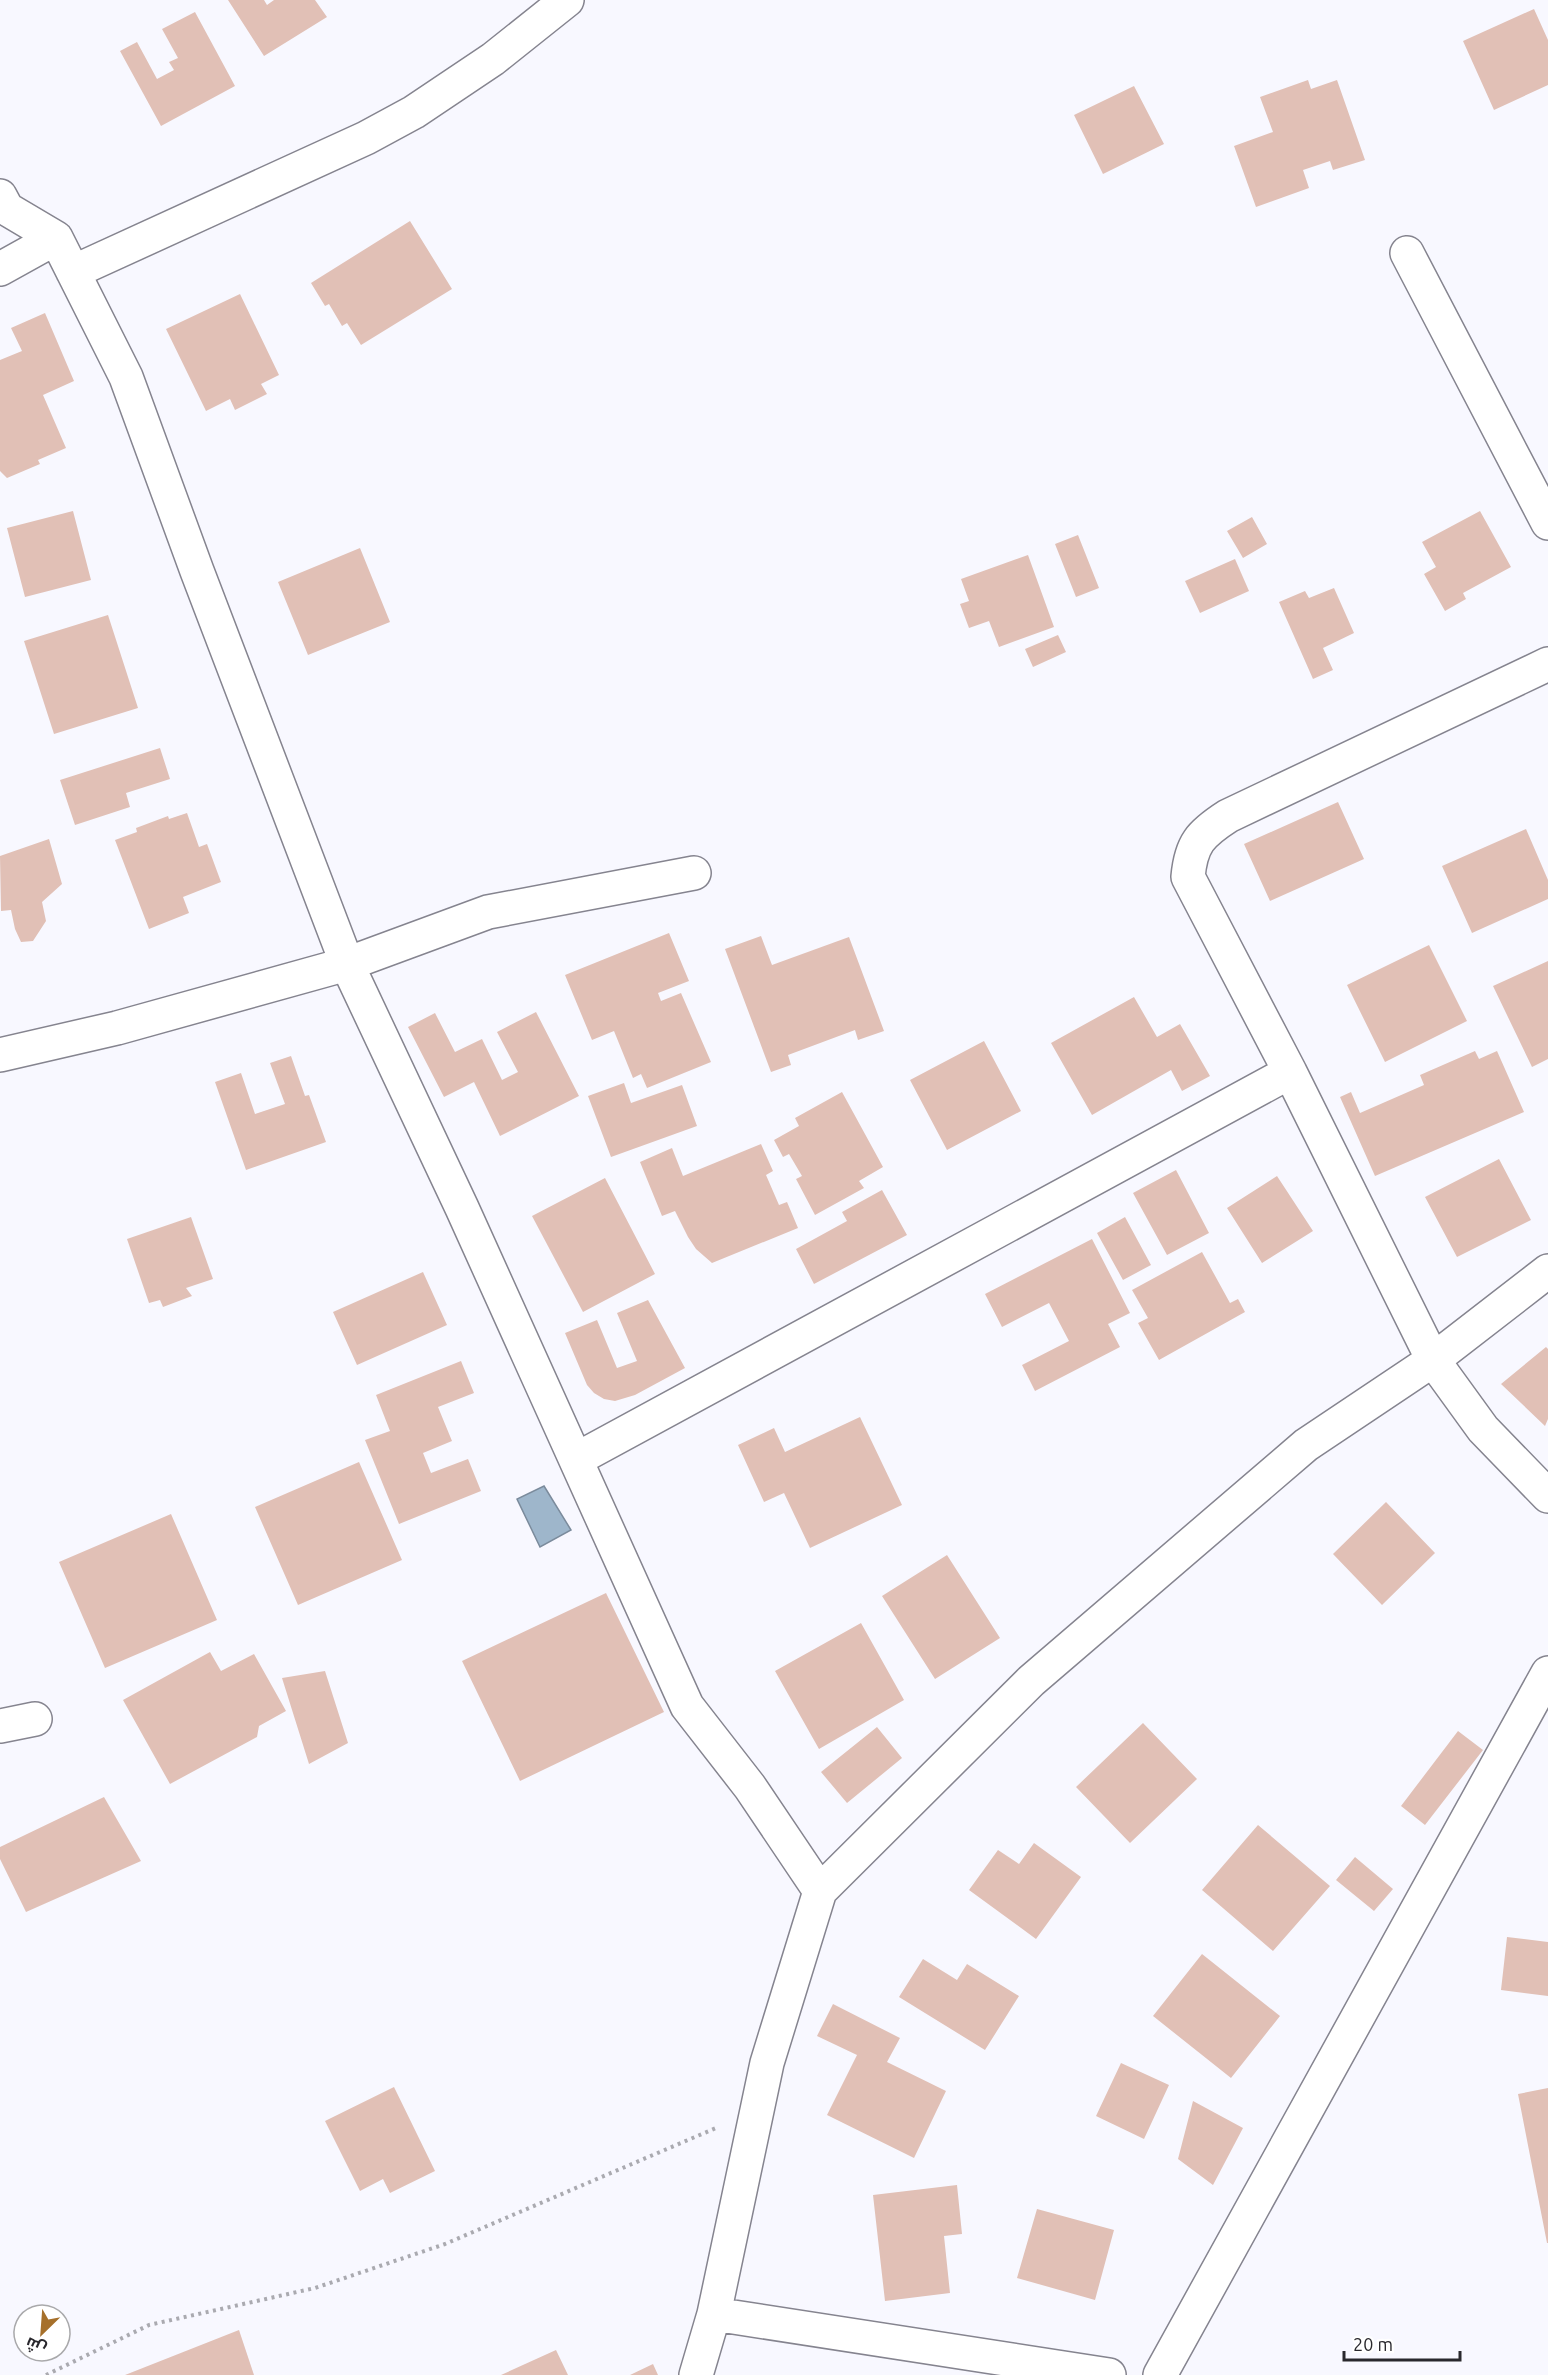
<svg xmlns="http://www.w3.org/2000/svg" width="1548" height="2375" viewBox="0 0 1548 2375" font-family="Ubuntu,Cairo,sans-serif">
<rect width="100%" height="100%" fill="#f8f8ff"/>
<path fill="#9eb6cb" stroke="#7b8b9c" stroke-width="1.5" d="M544,1486l27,44 -31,17 -23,-48z"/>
<path fill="#e1c0b6" d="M228,0h36l3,5 7,-5h41l12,17 -63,39z
M1534,9l14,31v45l-54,25 -31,-69z
M195,12l40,74 -74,40 -41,-75 17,-9 20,37 17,-9 -5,-8 9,-4 -16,-29z
M1308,80l3,9 26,-9 28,80 -32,10 -3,-9 -27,9 6,18 -53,19 -22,-61 39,-14 -13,-35z
M1134,86l30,58 -61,30 -29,-59z
M410,221l42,68 -91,56 -14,-22 -5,3 -13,-22 -4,2 -14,-23z
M240,294l39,81 -18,9 6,10 -32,16 -5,-11 -24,12 -40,-82z
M45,313l29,68 -31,14 23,53 -28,12 2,4 -33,14 -7,-7v-111l22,-9 -11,-23z
M73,511l18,69 -66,17 -18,-69z
M1480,511l31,56 -48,26 3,6 -21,12 -21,-37 12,-7 -14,-25z
M1252,517l15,27 -24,14 -16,-27z
M1078,535l21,53 -23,9 -21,-53z
M360,548l30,74 -82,33 -30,-73z
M1028,555l26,72 -55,20 -10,-26 -20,7 -9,-24 9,-3 -8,-22z
M1235,559l14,32 -49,22 -15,-32z
M1334,588l20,45 -31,15 10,22 -20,9 -34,-77 26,-11 4,7z
M108,615l30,93 -84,26 -30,-93z
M1058,635l8,17 -33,15 -8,-18z
M160,748l10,31 -44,14 4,14 -55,18 -15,-45z
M1338,802l26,57 -94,42 -26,-57z
M187,813l12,34 8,-3 14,38 -38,15 6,16 -40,16 -34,-89 22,-8 -1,-4 32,-12 1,3z
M1526,829l22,51v19l-76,34 -30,-67z
M49,839l13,45 -20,18 4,19 -13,20 -12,1 -6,-13 -4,-19 -10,1 -1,-55z
M669,933l20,48 -31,12 3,8 20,-8 30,69 -64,26 -6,-14 -8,4 -19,-47 -22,9 -27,-65z
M761,936l11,29 77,-28 35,94 -26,9 -3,-10 -67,25 3,10 -20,7 -46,-123z
M1429,945l38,76 -82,41 -38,-77z
M1548,961v98l-16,8 -39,-81z
M1134,997l23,40 23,-13 30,52 -28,15 -11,-21 -79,45 -41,-72z
M536,1012l43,84 -79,40 -26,-54 -30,15 -36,-70 27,-14 20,39 27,-13 20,41 16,-8 -21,-40z
M984,1041l37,70 -74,39 -37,-70z
M1475,1051l4,8 18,-8 27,61 -149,64 -35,-79 11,-5 9,21 64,-28 -4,-10z
M291,1056l14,40 4,-1 17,47 -80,28 -31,-88 26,-9 14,41 30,-10 -15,-41z
M624,1083l7,20 51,-18 15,41 -86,31 -23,-61z
M842,1092l41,75 -24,14 5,7 -49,27 -19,-36 6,-3 -13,-22 -6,3 -9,-17 25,-14 -4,-8z
M761,1144l12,27 -7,4 13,30 8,-3 11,26 -86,35 -16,-14 -8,-12 -13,-26 -13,5 -22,-54 32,-14 11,28z
M1499,1159l32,61 -74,37 -32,-60z
M1176,1170l33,63 -42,22 -34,-62z
M1277,1176l36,55 -51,32 -35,-55z
M605,1178l50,96 -72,38 -51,-96z
M882,1190l25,45 -93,49 -18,-35 51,-28 -5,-9z
M191,1217l22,62 -27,9 6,8 -29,11 -3,-7 -11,3 -22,-64z
M1125,1217l26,48 -28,15 -26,-47z
M1092,1239l38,74 -22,11 12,23 -85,44 -13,-26 47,-24 -20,-38 -47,24 -17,-33z
M1202,1252l28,51 8,-4 7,13 -86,48 -21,-37 10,-5 -16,-28z
M423,1272l24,53 -90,40 -24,-53z
M648,1300l37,68 -50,27 -20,6 -11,-2 -10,-6 -7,-8 -22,-52 32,-13 20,48 20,-7 -20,-48z
M1546,1347l2,2v70l-3,7 -44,-42z
M461,1361l13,32 -36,14 14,34 -29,12 8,20 37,-14 13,32 -82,33 -34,-84 25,-9 -14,-36z
M860,1417l42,88 -92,43 -26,-55 -20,9 -26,-57 36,-17 11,24z
M359,1462l43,98 -104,45 -43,-98z
M1386,1502l49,51 -53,52 -49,-51z
M171,1514l46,106 -112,48 -46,-106z
M947,1555l53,83 -65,41 -53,-83z
M606,1593l58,119 -144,69 -58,-120z
M861,1623l43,77 -85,49 -44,-78z
M210,1652l11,19 33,-17 32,57 -27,15 -2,11 -87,47 -47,-84z
M325,1671l23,72 -39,21 -27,-86z
M1143,1723l54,56 -67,64 -54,-56z
M877,1727l25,31 -55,45 -26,-31z
M1458,1731l25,19 -58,75 -24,-19z
M104,1797l37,64 -115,51 -26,-53v-12z
M1258,1825l72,61 -57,65 -71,-61z
M1034,1843l47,34 -45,62 -67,-49 29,-40 21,14z
M1355,1857l38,32 -19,22 -38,-31z
M1507,1937l41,5v54l-47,-6z
M1202,1954l78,62 -49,62 -78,-62z
M923,1959l34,21 10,-16 52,32 -34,54 -86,-53z
M833,2004l67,34 -13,24 59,29 -32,67 -87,-43 30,-60 -40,-19z
M1121,2063l48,22 -25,54 -48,-23z
M394,2087l41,84 -45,22 -7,-14 -23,12 -35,-70z
M1548,2088v155h-1l-29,-149z
M1193,2101l50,27 -30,57 -35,-26z
M957,2185l5,49 -18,2 6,57 -65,8 -12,-106z
M1037,2209l77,21 -19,70 -78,-22z
M239,2330l15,45h-129z
M556,2350l12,25h-67z
M653,2364l5,11h-28z"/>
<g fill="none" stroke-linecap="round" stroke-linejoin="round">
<defs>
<path id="street" d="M0,196l7,13 49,29 70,139 71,194 150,393 115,244 225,498 63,81 70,104 211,-210 275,-236 127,-85 50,69 65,67
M1407,253l141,270
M0,269l56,-31
M73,272l293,-134 48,-26 79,-53 74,-59
M0,1055l117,-27 230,-64 141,-52 206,-39
M1290,1072l-102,-195c3,-33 12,-43 40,-61l320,-152
M577,1459l713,-387 143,288 115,-89
M0,1726l35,-7
M714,2314l395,61
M696,2375l18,-61 53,-251 53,-172
M1160,2375l388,-702"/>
</defs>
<use href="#street" stroke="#85848f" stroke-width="36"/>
<path stroke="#aaaab0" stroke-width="4" stroke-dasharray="3 4.5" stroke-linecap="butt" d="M46,2375l103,-50 166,-37 130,-44 271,-116"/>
<use href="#street" stroke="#fff" stroke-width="33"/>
</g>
<g transform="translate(42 2333) rotate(205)"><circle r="28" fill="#ffffff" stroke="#a9a9ab" stroke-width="1.5"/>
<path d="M0-4.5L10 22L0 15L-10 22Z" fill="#a6702b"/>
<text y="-9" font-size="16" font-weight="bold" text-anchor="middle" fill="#29282d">ش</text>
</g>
<path d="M1344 2351v9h116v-9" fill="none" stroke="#29282d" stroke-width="3"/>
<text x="1353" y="2351" font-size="18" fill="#29282d" stroke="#ffffff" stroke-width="4.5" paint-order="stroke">20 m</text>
</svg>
